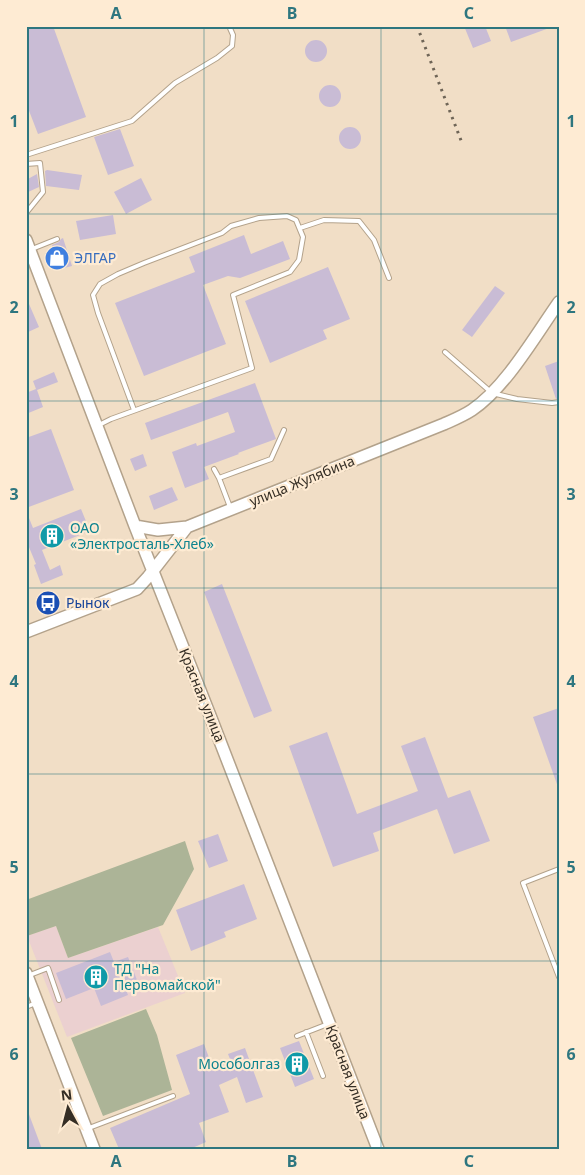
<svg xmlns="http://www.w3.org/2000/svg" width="585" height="1175" viewBox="0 0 585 1175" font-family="'Noto Sans',sans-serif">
<rect width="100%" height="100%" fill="#f1dec6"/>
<path fill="#ebd0d0" d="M56,926l12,32 90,-31 27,66 -118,44 -40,-101z"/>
<path fill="#acb497" d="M185,841l9,28 -31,56 -95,33 -12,-32 -29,10 -1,-2v-34z
M146,1009l11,26 15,55 -69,26 -32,-78z"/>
<path fill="#c9bcd5" d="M26,26h27l33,91 -48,17 -12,-31z
M464,26h21l6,15 -18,7z
M505,26h47v1l-41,15z
M305 51a11 11 0 1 1 22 0a11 11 0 1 1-22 0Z
M319 96a11 11 0 1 1 22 0a11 11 0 1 1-22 0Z
M339 138a11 11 0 1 1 22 0a11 11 0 1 1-22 0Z
M120,129l14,37 -26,9 -14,-38z
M47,170l35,5 -3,15 -33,-4 -1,-15z
M37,174l2,13 -13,6v-13z
M141,178l11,22 -26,14 -12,-22z
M113,215l3,19 -36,6 -4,-19z
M244,235l7,19 32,-13 7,18 -50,19 -12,-2 -25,9 23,59 -82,32 -29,-73 80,-31 -6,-15z
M63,238l9,28 -12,3 -8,-24 7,-3 2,-3z
M328,267l22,52 -27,11 4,9 -57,24 -25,-62z
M495,286l10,7 -33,44 -10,-7z
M26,297l13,30 -13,6z
M559,361v37l-3,1 -11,-33z
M54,372l4,10 -21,8 6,17 -17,7v-21l10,-4 -3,-8z
M255,383l21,56 -38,14 1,1 -35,13 5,12 -24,9 -13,-36 24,-9 1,3 38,-14 -7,-20 -77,28 -6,-17z
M51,429l23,61 -48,18v-70z
M143,454l4,12 -12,5 -5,-12z
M172,487l6,13 -24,10 -5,-14z
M81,509l9,22 -48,19 8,20 10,-5 3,10 -22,9 -7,-19 2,-1 -10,-24v-27h1l6,15z
M222,584l50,127 -18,7 -50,-126z
M559,708v78l-1,1 -25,-70z
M327,732l30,82 61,-23 -17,-45 24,-9 23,61 22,-8 20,51 -36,13 -17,-45 -64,24 6,18 -46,16 -44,-121z
M218,834l10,27 -19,7 -11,-27z
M244,884l13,35 -33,13 2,5 -35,14 -15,-41z
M110,952l4,10 14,-5 9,23 -13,5 4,10 -27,11 -7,-18 -28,11 -10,-26z
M299,1041l15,38 -19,8 -15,-39z
M204,1044l8,22 18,-7 -2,-5 17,-6 18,49 -17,6 -9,-26 -18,8 10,27 -30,11 7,19 -16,7h-71l-9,-21 80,-34 -14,-39z
M26,1109h1l15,40h-16z"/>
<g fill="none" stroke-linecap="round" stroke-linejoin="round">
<defs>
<path id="lane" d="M26,155l106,-34 43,-38 42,-25 15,-12 1,-11 -4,-9
M26,164l14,-1 3,29 -17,21
M300,228l24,-8 35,1 15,19 15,38
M32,249l25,-10
M445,352l47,41 25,6 35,4 7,-1
M99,425l12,-6 141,-51 -19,-73 57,-23 9,-12 4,-23 -7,-17 -9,-4 -28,2 -28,8 -9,7 -78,30 -26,11 -18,10 -7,11 5,18 36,97
M214,469l5,9
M230,507l-11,-29 52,-19 13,-29
M559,869l-36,14 36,94
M30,975l18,-7 11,32
M26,1007l10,-4
M306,1032l17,44
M297,1036l31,-12
M89,1128l84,-32"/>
<path id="secondary" d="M26,240l109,286 76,192 167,431
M135,526l23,4 29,-3
M26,632l111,-43 11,-12 39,-50 257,-103c9,-4 19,-8 28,-14 34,-23 63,-74 87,-108
M26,973l68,176"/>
</defs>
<use href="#lane" stroke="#b3a28b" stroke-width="6"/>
<use href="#secondary" stroke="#b3a28b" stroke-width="14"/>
<use href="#lane" stroke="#fff" stroke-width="4"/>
<use href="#secondary" stroke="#fff" stroke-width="11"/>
<path stroke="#6f6557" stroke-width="3" stroke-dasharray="2.5 5" stroke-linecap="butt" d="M417,26l45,117"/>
</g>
<path fill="none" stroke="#2e767f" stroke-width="1" stroke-opacity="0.55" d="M204,26v1123M381,26v1123M26,214h533M26,401h533M26,588h533M26,774h533M26,961h533"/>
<defs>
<symbol id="shop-disc" viewBox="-11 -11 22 22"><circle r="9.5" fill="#3f7fe0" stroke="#feebd3"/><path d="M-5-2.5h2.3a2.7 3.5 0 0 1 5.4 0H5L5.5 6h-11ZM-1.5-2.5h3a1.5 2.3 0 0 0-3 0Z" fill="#fff"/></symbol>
<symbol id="building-disc" viewBox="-11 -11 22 22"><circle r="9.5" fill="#0f9aa8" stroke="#feebd3"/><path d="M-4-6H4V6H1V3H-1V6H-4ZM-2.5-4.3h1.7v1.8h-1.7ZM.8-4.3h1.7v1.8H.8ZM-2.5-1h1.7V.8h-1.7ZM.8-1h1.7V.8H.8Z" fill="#fff"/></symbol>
<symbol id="bus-disc" viewBox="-11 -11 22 22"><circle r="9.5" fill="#1a4fb4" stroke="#feebd3"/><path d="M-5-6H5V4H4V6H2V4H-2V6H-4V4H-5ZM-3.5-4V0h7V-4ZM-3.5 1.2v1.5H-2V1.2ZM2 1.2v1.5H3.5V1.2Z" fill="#fff"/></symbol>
</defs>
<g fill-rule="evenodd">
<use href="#shop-disc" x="43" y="244" width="28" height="28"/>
<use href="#building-disc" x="38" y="522" width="28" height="28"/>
<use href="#bus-disc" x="34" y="589" width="28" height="28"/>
<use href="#building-disc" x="82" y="963" width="28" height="28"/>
<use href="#building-disc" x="283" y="1050" width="28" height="28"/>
</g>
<g text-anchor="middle" stroke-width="4.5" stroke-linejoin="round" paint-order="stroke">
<g font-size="14" fill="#366cbe" stroke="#feebd3" text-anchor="start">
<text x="74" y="263">ЭЛГАР</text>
</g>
<g font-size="14" fill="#352e25" stroke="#feebd3">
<text transform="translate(302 481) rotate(-22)" y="5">улица Жулябина</text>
<text transform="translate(202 695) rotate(68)" y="5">Красная улица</text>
<text transform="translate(348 1072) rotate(69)" y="5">Красная улица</text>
</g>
<g font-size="14" fill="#0d838f" stroke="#feebd3" text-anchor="start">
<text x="70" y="533">ОАО<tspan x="70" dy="16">«Электросталь-Хлеб»</tspan></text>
<text x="114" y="974">ТД "На<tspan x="114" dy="16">Первомайской"</tspan></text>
<text x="280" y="1069" text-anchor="end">Мособолгаз</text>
</g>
<g font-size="14" fill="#164399" stroke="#feebd3" text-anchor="start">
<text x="66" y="608">Рынок</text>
</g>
</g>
<rect width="585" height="1175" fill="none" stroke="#feebd3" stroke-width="55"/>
<g transform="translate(68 1108) rotate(353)" stroke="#feebd3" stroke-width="4" paint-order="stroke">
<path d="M0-4L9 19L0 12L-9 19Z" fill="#352e25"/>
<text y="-8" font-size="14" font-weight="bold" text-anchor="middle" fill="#352e25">N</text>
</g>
<rect x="28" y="28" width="530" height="1120" fill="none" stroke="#2e767f" stroke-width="2"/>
<g font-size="16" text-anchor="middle" font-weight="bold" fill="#2e767f">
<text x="116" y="19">A</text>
<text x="292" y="19">B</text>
<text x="469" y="19">C</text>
<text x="14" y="127">1</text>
<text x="571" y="127">1</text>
<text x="14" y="313">2</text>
<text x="571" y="313">2</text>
<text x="14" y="500">3</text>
<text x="571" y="500">3</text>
<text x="14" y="687">4</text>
<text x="571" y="687">4</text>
<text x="14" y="873">5</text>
<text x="571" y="873">5</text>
<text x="14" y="1060">6</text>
<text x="571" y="1060">6</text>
<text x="116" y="1167">A</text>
<text x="292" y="1167">B</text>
<text x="469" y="1167">C</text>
</g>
</svg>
